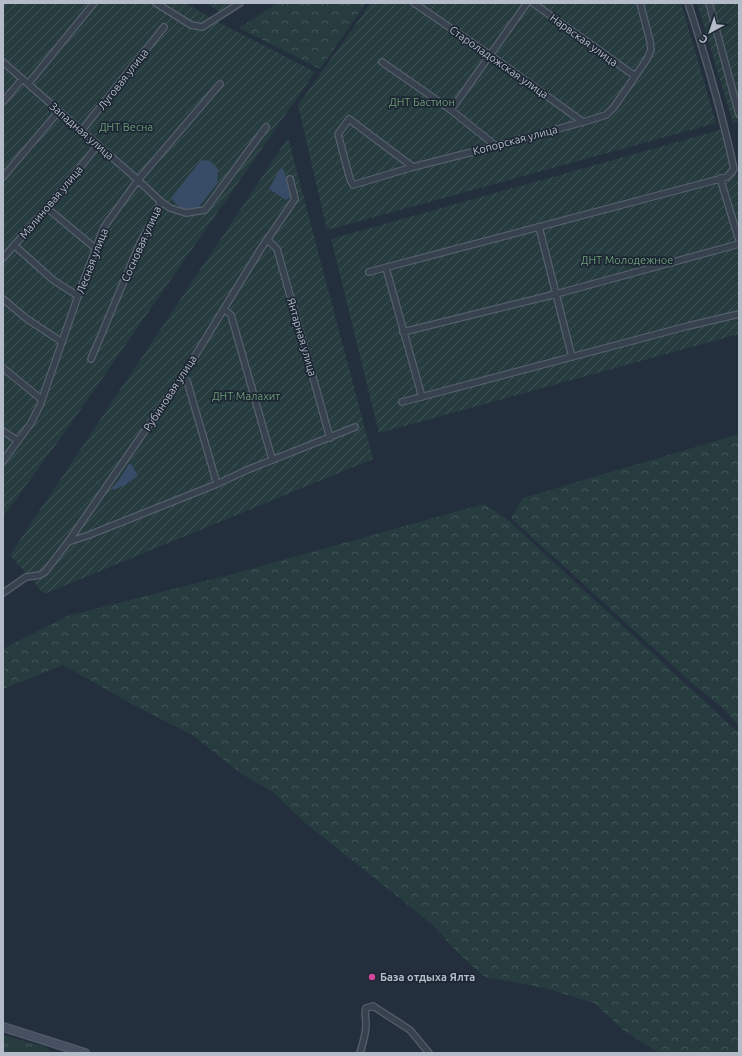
<svg xmlns="http://www.w3.org/2000/svg" width="742" height="1056" viewBox="0 0 742 1056" font-family="Ubuntu,sans-serif">
<defs>
<pattern id="grass-tufts" width="24" height="20" patternUnits="userSpaceOnUse"><rect width="24" height="20" fill="#263c3f"/><path d="M3 7l-1-3M5 7V3M7 7l1-3M15 17l-1-3M17 17v-4M19 17l1-3" fill="none" stroke="#435659"/></pattern>
<pattern id="forest-crowns" width="20" height="18" patternUnits="userSpaceOnUse"><rect width="20" height="18" fill="#263c3f"/><path d="M2 6a3 3 0 1 1 6 0M12 15a3 3 0 1 1 6 0" fill="none" stroke="#435659"/></pattern>
<pattern id="garden-furrows" width="10" height="10" patternUnits="userSpaceOnUse"><rect width="10" height="10" fill="#263c3f"/><path d="M-1 1l2-2M0 10L10 0M9 11l2-2" fill="none" stroke="#435659"/></pattern>
</defs>
<rect width="100%" height="100%" fill="#242f3e"/>
<path fill="url(#grass-tufts)" d="M3,1035l42,12 8,6h-50z"/>
<path fill="url(#forest-crowns)" d="M277,3h89l-46,66 -81,-41z
M739,434v292l-17,-19 -27,-21 -184,-168 12,-20z
M484,504l24,16 231,213v320h-80l-36,-23 -29,-27 -50,-15 -59,-11 -25,-22 -27,-30 -129,-103 -30,-29 -32,-19 -50,-39 -51,-26 -78,-44 -60,24v-40l64,-33 169,-43z"/>
<path fill="url(#garden-furrows)" d="M3,3h182l33,19 97,50 -248,357 -64,88z
M204,3h36l-17,10z
M371,3h310l35,120 -389,107 -29,-125z
M697,3h42v118l-6,2z
M727,128l12,58v148l-360,99 -48,-194z
M288,138l85,321 -329,135 -34,-39z"/>
<path fill="#394c67" d="M201,160l9,1 8,8 -1,15 -20,25 -7,1 -10,-2 -9,-10z
M280,169h3l2,5 6,23 -5,3 -17,-11z
M129,464h2l7,12 -13,9 -12,5 -1,-2 5,-5z"/>
<g fill="none" stroke-linecap="round" stroke-linejoin="round">
<defs>
<path id="minor" d="M156,3l35,22 11,2 38,-24
M414,3l76,52 93,67
M533,3l102,73
M709,3l30,111
M3,62l135,118 22,21
M382,62l69,48 45,36
M28,84l66,-81
M3,102l19,-23
M451,110l76,-107
M82,130l82,-103
M413,167l-64,-48 -11,15 12,45 3,6 60,-18 83,-21 87,-24 23,-7 8,-8 33,-48 4,-9 -1,-9 -10,-38
M3,177l56,-66
M720,178l19,62
M47,208l48,40
M539,227l33,130
M268,240l9,9 53,189
M14,245l39,35 25,16
M3,258l44,-50 51,-63
M386,268l36,129
M369,272l358,-95 7,-8c-12,-56 -28,-111 -46,-166
M3,299l24,20 35,23
M224,309l7,6 41,144
M403,332l153,-38 183,-50
M91,359l49,-116 18,-32 2,-10 10,7 16,5 19,-3 61,-83
M3,368l38,31
M182,377l5,4 30,103
M402,402l286,-76 51,-12
M3,431l15,10
M3,461l28,-38 9,-18 38,-109 26,-69 34,-47 82,-96
M68,542l114,-165 78,-127 35,-51 -5,-20
M3,593l23,-16 14,-2 5,-3 23,-30 21,-7 128,-51 30,-14 108,-43
M360,1053c3,-10 6,-19 6,-29 0,-6 -2,-10 0,-16l7,-2 37,24 19,23"/>
<path id="secondary" d="M3,1027l82,26"/>
</defs>
<use href="#minor" stroke="#565f6c" stroke-width="8"/>
<use href="#secondary" stroke="#565f6c" stroke-width="10"/>
<use href="#minor" stroke="#38414e" stroke-width="5.5"/>
<use href="#secondary" stroke="#465061" stroke-width="8"/>
</g>
<circle fill="#d1479c" stroke="#1d2633" stroke-width="1.5" cx="372" cy="977" r="4"/>
<g text-anchor="middle" stroke-width="3.5" stroke-linejoin="round" paint-order="stroke">
<g font-size="11" fill="#b4bcc9" stroke="#1d2633">
<text transform="translate(584 40) rotate(36)" y="4">Нарвская улица</text>
<text transform="translate(499 62) rotate(35)" y="4">Староладожская улица</text>
<text transform="translate(123 79) rotate(-52)" y="4">Луговая улица</text>
<text transform="translate(82 131) rotate(41)" y="4">Западная улица</text>
<text transform="translate(515 140) rotate(-15)" y="4">Копорская улица</text>
<text transform="translate(51 202) rotate(-50)" y="4">Малиновая улица</text>
<text transform="translate(141 244) rotate(-66)" y="4">Сосновая улица</text>
<text transform="translate(92 261) rotate(-69)" y="4">Лесная улица</text>
<text transform="translate(302 337) rotate(74)" y="4">Янтарная улица</text>
<text transform="translate(170 393) rotate(-57)" y="4">Рубиновая улица</text>
</g>
<g font-size="11" fill="#6b9a76" stroke="#1d2633">
<text x="422" y="106">ДНТ Бастион</text>
<text x="126" y="131">ДНТ Весна</text>
<text x="627" y="264">ДНТ Молодежное</text>
<text x="246" y="400">ДНТ Малахит</text>
</g>
<g font-size="11" font-weight="bold" fill="#b4bcc9" stroke="#1d2633" text-anchor="start">
<text x="380" y="981">База отдыха Ялта</text>
</g>
</g>
<rect width="742" height="1056" fill="none" stroke="#b4bcc9" stroke-width="8"/>
<g transform="translate(710 32) rotate(220)" stroke="#1d2633" stroke-width="3" paint-order="stroke">
<path d="M0-3L7 15L0 10L-7 15Z" fill="#b4bcc9"/>
<text y="-6" font-size="11" font-weight="bold" text-anchor="middle" fill="#b4bcc9">С</text>
</g>
</svg>
